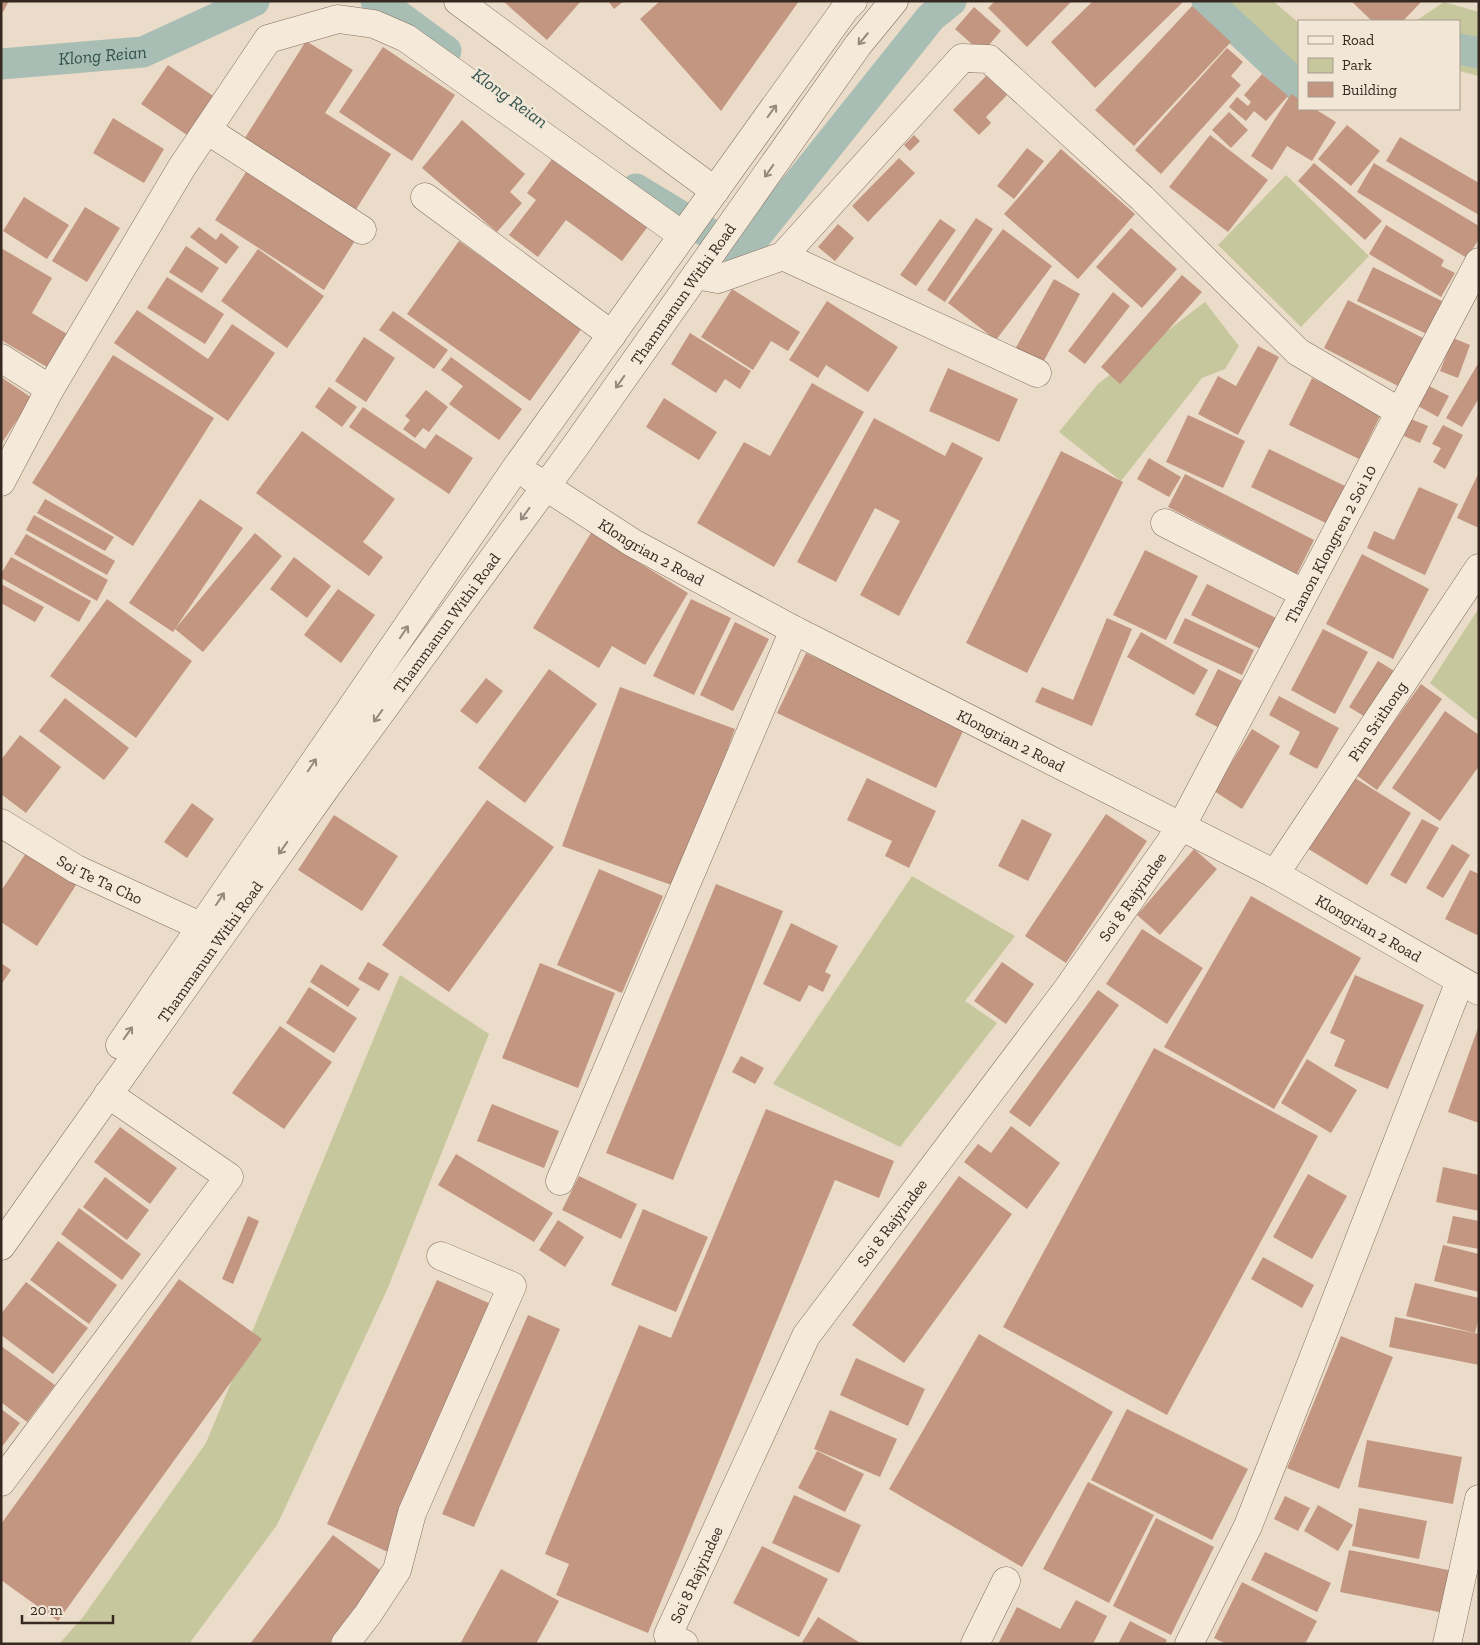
<svg xmlns="http://www.w3.org/2000/svg" width="1480" height="1645" viewBox="0 0 1480 1645" font-family="'Zilla Slab',serif">
<rect width="100%" height="100%" fill="#eadcc8"/>
<path fill="#c6c79d" d="M1217,1h56l26,22v52z
M1444,2l35,10v64l-20,-5v-50h-43z
M1286,175l83,81 -68,71 -83,-82z
M1205,302l34,44 -14,23 -23,9 -81,103 -62,-49 39,-48z
M1479,608v114l-49,-39z
M912,876l103,60 -50,65 32,22 -97,124 -127,-63z
M400,975l89,59 -102,256 -110,235 -88,119h-130l24,-27 123,-174z"/>
<g fill="none" stroke-linecap="round" stroke-linejoin="round">
<g stroke="#a8beb5" stroke-width="31">
<path d="M376,1l8,4 62,46"/>
<path d="M1207,1l92,86"/>
<path d="M1459,49l20,4"/>
<path id="s1" d="M1,64l142,-12 111,-51"/>
<path d="M636,189l99,60 17,-8 179,-224 20,-16"/>
</g>
</g>
<path fill="#c39682" d="M1,1h8l-6,11 -2,-2z
M503,1h78l-34,39z
M608,1h16l-10,8z
M660,1h139l-78,110 -81,-92z
M995,1h77l-45,46 -39,-39z
M1093,1h91l-89,87 -44,-46z
M1351,1h71l-19,20h-31z
M1192,6l39,36 -97,104 -39,-36z
M974,7l27,24 -19,22 -27,-24z
M306,41l47,29 -28,43 66,41 -36,57 -112,-70z
M383,47l72,48 -43,66 -73,-49z
M1227,48l16,14 -12,14 10,9 -80,89 -26,-24z
M168,65l51,35 -26,39 -52,-35z
M1262,74l26,22 -22,25 -12,-10 -8,10 -17,-14 8,-10 11,9 3,-4 -7,-7z
M986,76l21,19 -21,22 5,6 -12,12 -26,-25z
M1291,94l8,5v10h16l21,13 -24,39 -25,-15 -15,24 -21,-14z
M1229,112l19,18 -17,18 -19,-18z
M113,118l51,31 -20,34 -51,-30z
M462,120l63,54 -15,18 12,11 -25,29 -75,-64z
M1347,125l33,26 -29,35 -33,-27z
M914,135l6,6 -10,10 -6,-6z
M1210,135l58,45 -40,52 -59,-45z
M1400,137l79,46v32l-93,-54z
M1027,148l17,13 -30,38 -17,-13z
M1061,149l74,65 -57,65 -74,-65z
M555,155l94,70 -27,36 -56,-41 -28,37 -29,-22 27,-35 -9,-7z
M899,158l16,15 -47,49 -16,-16z
M1314,163l68,58 -17,19 -67,-59z
M1374,163l105,63v13l-12,19 -110,-66z
M248,169l108,70 -32,51 -109,-70z
M24,197l45,28 -22,34 -44,-28z
M85,207l35,21 -33,54 -35,-21z
M976,218l17,11 -48,73 -18,-12z
M940,219l16,11 -40,56 -16,-11z
M838,224l16,14 -19,23 -17,-14z
M1386,225l58,35 -3,6 14,7 -14,24 -72,-43z
M199,227l17,13 5,-7 18,14 -13,17 -36,-27z
M1131,228l46,41 -35,39 -46,-41z
M1003,229l49,37 -56,74 -48,-37z
M459,241l123,87 -52,73 -123,-87z
M186,246l33,22 -17,25 -33,-21z
M1,248l51,30 -20,35 40,24 -20,33 -51,-30z
M258,249l66,47 -37,52 -66,-47z
M1373,267l73,36 -15,33 -74,-35z
M1182,275l20,17 -82,92 -19,-17z
M167,277l57,37 -19,30 -58,-36z
M1054,279l26,15 -39,72 -27,-15z
M732,289l68,43 -12,19 -17,-10 -18,29 -52,-33z
M1113,292l17,14 -45,58 -17,-13z
M1348,300l77,39 -25,48 -76,-39z
M827,301l71,46 -30,45 -42,-27 -8,13 -29,-18z
M137,310l71,49 24,-35 43,29 -47,68 -114,-78z
M393,311l55,39 -14,19 -55,-39z
M690,333l61,38 -11,18 -15,-10 -9,14 -45,-29z
M364,337l31,21 -29,44 -31,-21z
M1453,338l17,7 -12,33 -18,-7z
M1258,346l21,11 -41,78 -40,-21 20,-38 18,10z
M113,355l101,63 -81,128 -101,-63z
M451,357l71,52 -23,31 -50,-36 14,-18 -22,-16z
M1479,362v36l-17,29 -16,-9z
M948,368l70,31 -19,43 -70,-31z
M1,377l31,21 -31,46z
M1312,378l70,34 -23,47 -70,-34z
M812,383l52,29 -90,155 -77,-44 47,-81 26,14z
M1429,386l20,10 -11,21 -20,-11z
M329,387l28,20 -15,20 -27,-20z
M426,390l22,17 -19,25 -6,-4 -8,10 -12,-9 7,-9 -5,-4z
M664,398l53,34 -18,28 -53,-33z
M363,407l62,42 11,-15 37,24 -24,36 -100,-67z
M1188,415l57,26 -22,47 -57,-26z
M874,418l71,38 7,-14 31,16 -84,158 -39,-21 40,-74 -25,-13 -39,74 -39,-20z
M1411,419l17,7 -8,17 -16,-7z
M1443,425l20,10 -18,34 -12,-7 8,-14 -9,-4z
M302,431l93,68 -32,43 20,15 -14,19 -113,-83z
M1269,449l78,38 -19,37 -77,-37z
M1061,451l62,31 -96,191 -61,-30z
M1149,458l32,19 -12,20 -32,-18z
M1479,472v56l-22,-10z
M1185,474l129,66 -17,34 -129,-67z
M1419,487l39,17 -33,71 -58,-27 7,-17 20,9z
M45,499l69,38 -9,14 -68,-38z
M200,499l43,29 -70,104 -44,-29z
M34,515l81,46 -8,14 -81,-45z
M255,533l27,23 -79,96 -28,-23z
M591,533l97,60 -43,72 -33,-19 -13,22 -66,-40z
M26,534l82,46 -11,21 -83,-47z
M1145,550l53,26 -32,64 -53,-25z
M1362,554l67,35 -36,70 -67,-35z
M11,557l80,44 -12,21 -78,-44v-4z
M294,557l37,29 -24,32 -37,-29z
M1,584l43,23 -9,15 -34,-19z
M1207,584l71,35 -15,31 -72,-35z
M338,589l37,26 -34,48 -37,-28z
M107,599l85,62 -56,77 -86,-62z
M691,599l40,19 -37,77 -41,-19z
M1107,618l25,11 -40,97 -57,-24 7,-15 31,13z
M1185,618l69,32 -12,25 -69,-32z
M735,622l34,17 -36,72 -33,-16z
M1323,629l45,23 -33,62 -44,-24z
M1141,632l67,38 -14,25 -67,-38z
M806,653l159,74 -29,61 -159,-75z
M1378,661l23,14 -29,46 -23,-14z
M549,669l48,35 -72,99 -47,-35z
M1218,669l30,15 -25,46 -28,-15z
M486,678l17,13 -26,33 -17,-13z
M1421,684l21,15 -65,91 -21,-15z
M620,687l115,42 -58,158 -115,-41z
M1279,696l60,32 -22,41 -28,-15 11,-22 -31,-17z
M65,698l64,50 -25,32 -65,-49z
M1445,711l34,24v31l-39,55 -48,-33z
M1252,729l28,17 -38,63 -28,-18z
M20,735l41,32 -35,46 -25,-19v-34z
M1347,773l64,40 -44,72 -65,-40z
M867,778l69,33 -27,57 -24,-12 7,-15 -45,-21z
M487,800l67,47 -105,145 -67,-47z
M192,803l22,16 -27,39 -23,-16z
M1106,814l41,27 -81,122 -41,-27z
M334,815l64,41 -36,55 -64,-41z
M1022,819l30,15 -24,47 -30,-15z
M1422,819l17,9 -33,56 -16,-9z
M1452,844l18,11 -27,43 -17,-10z
M1194,849l23,20 -57,66 -23,-20z
M28,850l50,32 -41,64 -36,-24v-31z
M599,869l64,27 -41,97 -65,-28z
M1470,870l9,4v62l-34,-17z
M716,884l67,27 -110,269 -67,-27z
M1251,896l110,62 -87,151 -110,-62z
M791,923l47,23 -13,26 6,3 -8,17 -14,-7 -9,17 -37,-18z
M1142,929l61,39 -36,56 -61,-40z
M368,962l21,12 -10,17 -21,-12z
M1002,962l32,22 -28,40 -32,-23z
M1,963l10,7 -10,15z
M540,963l75,30 -37,95 -76,-30z
M321,964l39,25 -12,18 -38,-25z
M1355,975l69,30 -36,84 -54,-23 11,-26 -15,-7z
M309,987l48,31 -23,35 -48,-30z
M1098,990l21,15 -89,122 -21,-15z
M1479,1025v98l-31,-11z
M280,1026l52,36 -48,67 -52,-36z
M1154,1048l164,88 -151,279 -164,-88z
M741,1056l23,12 -9,16 -23,-12z
M1307,1059l50,31 -26,43 -50,-30z
M492,1104l67,27 -15,37 -67,-27z
M766,1109l128,52 -15,37 -44,-18 -187,453 -92,-38 13,-31 -24,-10 94,-229 32,13z
M1011,1126l49,37 -33,46 -63,-47 14,-18 13,9z
M120,1127l57,41 -27,36 -56,-42z
M456,1154l97,59 -19,29 -96,-57z
M1443,1167l36,8v36l-43,-9z
M1308,1174l39,22 -35,63 -39,-22z
M579,1176l58,28 -16,35 -59,-29z
M959,1176l53,38 -108,149 -52,-38z
M105,1177l44,33 -22,30 -44,-33z
M79,1208l62,46 -19,26 -61,-46z
M643,1209l65,28 -32,75 -65,-27z
M248,1216l11,5 -26,63 -11,-5z
M1453,1216l26,5v28l-32,-6z
M558,1220l26,17 -19,30 -26,-17z
M58,1241l59,44 -28,39 -59,-44z
M1443,1245l36,9v38l-45,-11z
M1263,1257l51,28 -12,23 -51,-29z
M179,1279l83,60 -204,282 -57,-41v-56z
M437,1280l63,28 -110,245 -63,-29z
M26,1282l62,46 -35,46 -52,-39v-21z
M1415,1283l64,15v19l-4,16 -69,-17z
M528,1315l32,14 -86,198 -32,-13z
M1395,1317l84,17v31l-90,-18z
M979,1334l134,78 -91,155 -133,-78z
M1341,1336l52,21 -54,132 -52,-21z
M1,1346l54,39 -28,37 -26,-20z
M856,1358l69,31 -17,37 -68,-31z
M1,1409l19,14 -19,25z
M1127,1409l121,60 -36,71 -121,-60z
M830,1410l67,29 -17,38 -66,-28z
M1367,1440l95,17 -9,47 -95,-17z
M817,1451l47,23 -19,38 -47,-24z
M1088,1482l66,33 -45,88 -66,-34z
M794,1495l67,30 -22,48 -67,-30z
M1285,1496l25,12 -12,23 -24,-12z
M1318,1505l35,20 -15,26 -34,-20z
M1359,1508l68,13 -8,38 -67,-13z
M1156,1518l58,29 -43,88 -58,-29z
M333,1535l55,41 -52,68h-86z
M762,1546l66,33 -29,58 -66,-34z
M1349,1550l104,21 -9,42 -104,-21z
M1265,1552l66,31 -14,29 -66,-32z
M501,1569l58,32 -23,43h-76z
M1242,1582l75,39 -12,23h-79l-12,-6z
M1076,1600l31,16 -14,28h-95l19,-37 43,22z
M818,1617l44,27h-61z
M1130,1621l37,19 -2,4h-47z"/>
<g fill="none" stroke-linecap="round" stroke-linejoin="round">
<defs>
<g id="minor">
<path d="M458,1l257,190"/>
<path d="M207,130l155,100"/>
<path d="M425,197l187,138"/>
<path d="M783,256l254,117"/>
<path d="M696,275l22,4 65,-23 179,-198 27,1 153,139 156,154 102,60"/>
<path d="M1,358l49,31"/>
<path id="s2" d="M531,477l102,66 161,87 481,244 204,117"/>
<path d="M1,482l49,-93 132,-222 86,-128 70,-20 36,5 32,14 276,197"/>
<path d="M1165,523l138,70"/>
<path id="s3" d="M1,823l75,46 126,58"/>
<path id="s4" d="M1275,874l204,-306"/>
<path d="M120,1045l396,-577 329,-459 8,-8"/>
<path d="M560,1181l234,-551"/>
<path id="s5" d="M1,1246l326,-460 247,-338 284,-403 36,-44"/>
<path d="M1,1482l228,-305 -121,-83"/>
<path d="M345,1644l23,-30 29,-44 15,-57 100,-227 -71,-30"/>
<path id="s6" d="M684,1644l-16,-9 138,-299 260,-345 115,-164 298,-565"/>
<path d="M975,1644l31,-63"/>
<path d="M1189,1644l59,-118 212,-545"/>
<path d="M1447,1644l32,-145"/>
</g>
</defs>
<use href="#minor" stroke="#836e5f" stroke-width="29"/>
<use href="#minor" stroke="#f5eada" stroke-width="28"/>
</g>
<defs><path id="oneway-shaft" d="M-6 0H5M1.5-3L5.5 0L1.5 3" fill="none" stroke-width="1.6" stroke-linecap="round" stroke-linejoin="round" transform="scale(1.25)"/></defs>
<g stroke="#958a7e">
<use href="#oneway-shaft" transform="translate(863 39) rotate(130)"/>
<use href="#oneway-shaft" transform="translate(772 111) rotate(-54)"/>
<use href="#oneway-shaft" transform="translate(769 171) rotate(125)"/>
<use href="#oneway-shaft" transform="translate(620 382) rotate(125)"/>
<use href="#oneway-shaft" transform="translate(525 514) rotate(126)"/>
<use href="#oneway-shaft" transform="translate(404 632) rotate(-56)"/>
<use href="#oneway-shaft" transform="translate(378 716) rotate(126)"/>
<use href="#oneway-shaft" transform="translate(312 765) rotate(-56)"/>
<use href="#oneway-shaft" transform="translate(283 848) rotate(125)"/>
<use href="#oneway-shaft" transform="translate(220 899) rotate(-56)"/>
<use href="#oneway-shaft" transform="translate(128 1033) rotate(-55)"/>
</g>
<g text-anchor="middle" stroke-width="5" stroke-linejoin="round" paint-order="stroke">
<g font-size="16" fill="#352921" stroke="#f2e7d6">
<text dy="6" stroke="none"><textPath href="#s5" startOffset="1171">Thammanun Withi Road</textPath></text>
<text dy="6" stroke="none"><textPath href="#s6" startOffset="1300">Thanon Klongren 2 Soi 10</textPath></text>
<text dy="6" stroke="none"><textPath href="#s2" startOffset="142">Klongrian 2 Road</textPath></text>
<text dy="6" stroke="none"><textPath href="#s5" startOffset="766">Thammanun Withi Road</textPath></text>
<text dy="6" stroke="none"><textPath href="#s4" startOffset="184">Pim Srithong</textPath></text>
<text dy="6" stroke="none"><textPath href="#s2" startOffset="548">Klongrian 2 Road</textPath></text>
<text dy="6" stroke="none"><textPath href="#s3" startOffset="114">Soi Te Ta Cho</textPath></text>
<text dy="6" stroke="none"><textPath href="#s6" startOffset="895">Soi 8 Rajyindee</textPath></text>
<text dy="6" stroke="none"><textPath href="#s2" startOffset="952">Klongrian 2 Road</textPath></text>
<text dy="6" stroke="none"><textPath href="#s5" startOffset="361">Thammanun Withi Road</textPath></text>
<text dy="6" stroke="none"><textPath href="#s6" startOffset="490">Soi 8 Rajyindee</textPath></text>
<text dy="6" stroke="none"><textPath href="#s6" startOffset="85">Soi 8 Rajyindee</textPath></text>
</g>
<g font-size="18" font-style="italic" fill="#32534e" stroke="#f2e7d6">
<text dy="6" stroke="none"><textPath href="#s1" startOffset="102">Klong Reian</textPath></text>
<text transform="translate(510 98) rotate(36)" y="6">Klong Reian</text>
</g>
</g>
<rect width="1480" height="1645" fill="none" stroke="#352921" stroke-width="5"/>
<rect x="1298" y="20" width="162" height="90" fill="#f2e7d6" stroke="#a69b8e"/>
<rect x="1308" y="36" width="25" height="8" fill="#f5eada" stroke="#a69b8e"/>
<text x="1342" y="45" font-size="15" fill="#352921">Road</text>
<rect x="1308" y="58" width="25" height="15" fill="#c6c79d" stroke="#a69b8e"/>
<text x="1342" y="70" font-size="15" fill="#352921">Park</text>
<rect x="1308" y="82" width="25" height="15" fill="#c39682" stroke="#a69b8e"/>
<text x="1342" y="95" font-size="15" fill="#352921">Building</text>
<path d="M22 1615v8h91v-8" fill="none" stroke="#352921" stroke-width="2.5"/>
<text x="30" y="1615" font-size="15" fill="#352921" stroke="#f2e7d6" stroke-width="4" paint-order="stroke">20 m</text>
</svg>
